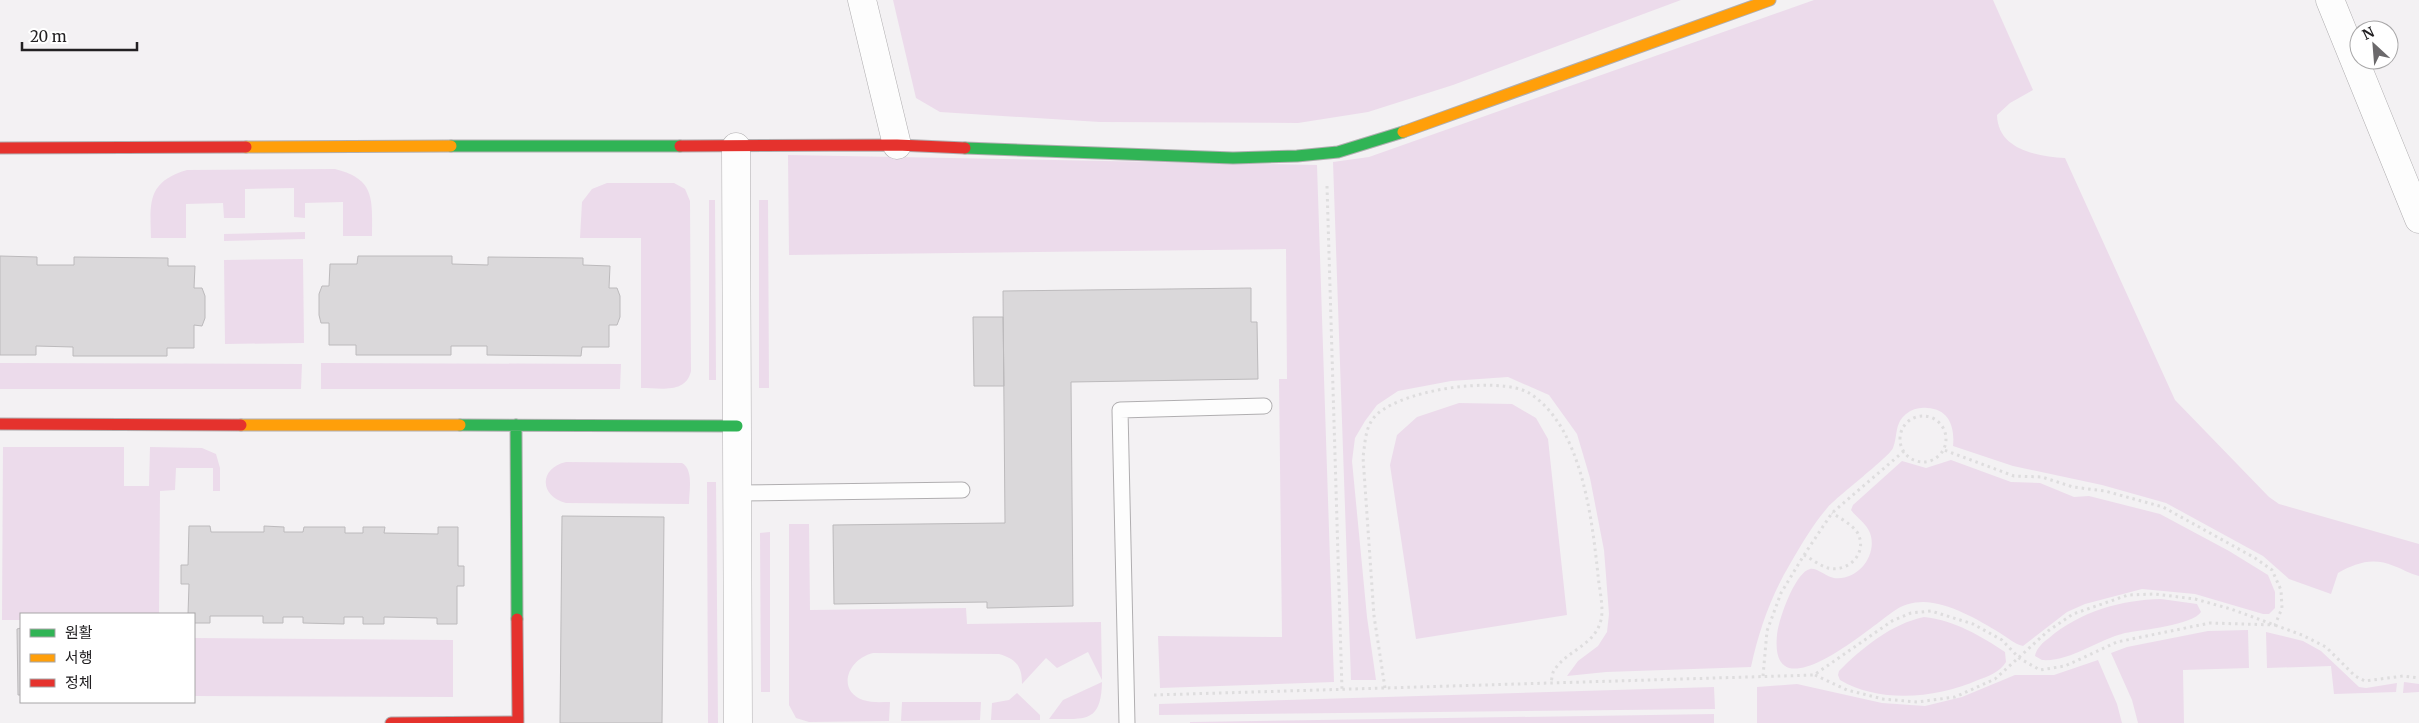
<svg xmlns="http://www.w3.org/2000/svg" width="2419" height="723" viewBox="0 0 2419 723" font-family="Merriweather,'Noto Sans KR',serif">
<rect width="100%" height="100%" fill="#f3f1f3"/>
<path fill="#ecdbeb" d="M893,0h788l-228,85 -85,27 -70,11 -198,-1 -160,-10 -24,-14z
M1814,0h179l40,90 -23,13 -13,12c1,35 40,41 68,43l110,242 94,97 10,7 140,40v32c-9,-2 -16,-7 -25,-10 -21,-9 -38,-3 -56,7l-7,21 -42,-15 -26,-23 -97,-53 -64,-18 -89,-19 -60,-20c2,-19 -4,-37 -26,-38 -7,-1 -15,1 -21,6 -12,10 -8,22 -13,34 -4,9 -54,47 -65,59 -14,16 -27,38 -38,57 -19,32 -31,66 -39,103l-145,5 -39,4 11,-15 20,-15 9,-14 2,-18 -5,-64 -14,-72 -13,-44 -28,-39 -41,-18 -57,4 -53,10 -21,14 -12,16 -10,17 -3,23 15,156 9,63h-25l-18,-518 36,-5z
M788,155l529,10 17,517 -174,6 -2,-52 124,1 -3,-258h8l-1,-130 -497,6z
M335,169c41,10 37,31 37,67h-29v-34l-38,1v15l-11,-1v-29l-49,1v29h-21l-1,-15 -37,1v34h-35c-1,-36 -4,-56 36,-68z
M674,183l11,6 5,12 1,170c-5,23 -31,17 -50,17v-150h-61l2,-36 10,-13 15,-6z
M709,200h6l1,180h-7z
M759,200h9l1,188h-10z
M305,232v7l-81,2v-7z
M303,259l1,84 -79,1 -1,-84z
M0,363l302,1 -1,25h-301z
M321,363l300,1 -1,25h-299z
M1459,403l53,1 24,14 12,21 19,176 -151,24 -26,-174 7,-30 20,-18z
M3,447h121v39h25l1,-39 52,1 14,6 4,14v23h-7v-23h-37l-1,22 -15,1 -1,123h-138v6h-19z
M1951,460l60,22 29,1 34,14 15,-1 71,18 69,37 39,24 7,17v16l-6,6h-6l-68,-20 -53,-5 -57,15 -18,8 -44,34c-9,-2 -16,-9 -23,-13 -23,-14 -50,-30 -77,-31 -10,0 -21,3 -29,9 -21,14 -125,106 -117,24 1,-14 18,-63 33,-66 6,-2 17,8 24,9 24,3 44,-23 36,-45 -4,-10 -13,-15 -19,-23l2,-5 49,-44 24,7z
M566,462l116,1c12,7 7,28 7,41l-123,-1c-27,-7 -27,-35 0,-41z
M707,482h9l2,241h-10z
M789,524h20l1,86 156,-2 1,16 134,-2 1,58 -14,-28 -31,16 -11,-10 -24,26c0,-18 -6,-25 -23,-30l-126,-1c-25,6 -37,37 -10,47 9,3 18,2 27,2l-1,19 -80,1 -13,-4 -7,-13z
M770,532v160h-9l-1,-159z
M2161,599l36,5 4,8c-8,13 -60,18 -76,21 -28,7 -55,29 -83,27l-7,-4c1,-7 8,-14 14,-18 32,-27 72,-38 112,-39z
M1924,617c30,3 57,19 81,35l1,10c-6,10 -17,14 -28,18 -41,18 -97,24 -138,0l-2,-5 1,-4c23,-23 52,-47 85,-54z
M2248,630l1,38 -66,2 1,53h-46l-6,-23 -21,-47 16,-6 81,-16z
M2266,632l37,9 18,10 38,36 7,1 31,-5 -1,9 -62,2 -3,-28 -64,2z
M194,638l259,2v57l-259,-1z
M2098,660l19,44 5,19h-365v-36l40,-3 85,19 43,3 37,-9 53,-22h39z
M1102,682c-1,41 -16,37 -53,37l14,-19z
M2404,682l15,2v8l-16,1z
M1714,687l1,22 -556,6v-11z
M1017,693l23,22v5h-49l1,-17 17,-3z
M902,702h79l-1,18 -79,1z
M1714,714v9h-524v-1z"/>
<path fill="#dad8da" stroke="#bcbabc" d="M0,256l37,1v8h37v-8l94,1v8h27l-1,22h8l3,8v22l-3,8 -8,-1v23h-27v8h-94v-9l-37,-1v9h-36z
M358,256h94v8l36,1v-8l95,1v7l27,1 -1,22h8l3,8v21l-3,8h-8v22h-27l-1,9 -94,-1v-9h-36v9h-95v-10h-27v-22h-8l-2,-8v-21l3,-8h7l1,-22h27z
M1251,288v34h6l1,57 -187,3 2,224 -86,2v-6l-153,2 -1,-79 172,-2 -2,-232z
M973,317h30l1,69h-30z
M562,516l102,1 -2,206h-102z
M189,526h21l1,6h53v-6l20,1v5h19l1,-5h41v6h18v-6h22l-1,6 54,1v-7h20v39h6v20h-7v38h-20v-6l-53,-1v7h-21v-7h-19v7l-41,-1v-6h-20v6h-20v-7h-53v7h-16v-9h-6l1,-30h-8v-19h7z
M21,628v67h-3l-1,-66z"/>
<g fill="none" stroke-linecap="round" stroke-linejoin="round">
<defs>
<path id="lane" d="M738,493l224,-3
M1127,723l-7,-313 144,-4"/>
<path id="street" d="M862,0l35,145
M2330,0l89,219
M736,147l2,576"/>
<path id="fast" d="M451,146h229
M965,148l268,10 64,-2 41,-4 65,-20
M460,425l277,1
M516,425l1,194"/>
<path id="slow" d="M1403,132l367,-132
M246,147l205,-1
M241,425h219"/>
<path id="jam" d="M680,146l217,-1 68,3
M0,148l246,-1
M0,424l241,1
M391,723l127,-1 -1,-103"/>
</defs>
<use href="#lane" stroke="#b0aeb0" stroke-width="17"/>
<use href="#street" stroke="#b0aeb0" stroke-width="29"/>
<use href="#fast" stroke="#b0aeb0" stroke-width="13"/>
<use href="#slow" stroke="#b0aeb0" stroke-width="13"/>
<use href="#jam" stroke="#b0aeb0" stroke-width="13"/>
<path stroke="#deddde" stroke-width="3" stroke-dasharray="2.5 4" stroke-linecap="butt" d="M1327,186l15,504
M1900 439a23 23 0 1 1 46 0a23 23 0 1 1-46 0Z
M1804,555c8,4 16,11 24,13 21,5 41,-16 29,-36 -6,-8 -17,-14 -25,-19
M1815,675l32,15 36,9 34,3 38,-5 40,-18 53,-48 25,-17 55,-19 27,-1 40,5 36,10 71,26 24,12 29,29 10,5 38,-5 16,2
M1763,676l4,-45 14,-38 23,-38 28,-42 72,-62
M1385,688l-11,-72 -11,-159c2,-13 2,-26 9,-37 20,-30 127,-45 157,-27 53,33 63,126 69,182 1,13 6,32 3,45 -6,25 -33,30 -46,49 -3,3 -3,10 -4,14
M1154,695l660,-20 78,-54 19,-8 20,-2 42,13 29,16 17,18 21,12 25,-4 52,-24 93,-19 65,2 7,-17 -1,-18 -9,-20 -17,-12 -92,-51 -58,-16 -32,-4 -31,-10 -28,-1 -70,-26"/>
<use href="#lane" stroke="#fdfdfd" stroke-width="15"/>
<use href="#street" stroke="#fdfdfd" stroke-width="28"/>
<use href="#fast" stroke="#30b455" stroke-width="11"/>
<use href="#slow" stroke="#ff9f0a" stroke-width="11"/>
<use href="#jam" stroke="#e5322d" stroke-width="11"/>
</g>
<rect x="20" y="613" width="175" height="90" fill="#ffffff" stroke="#a7a6a7"/>
<rect x="30" y="629" width="25" height="8" fill="#30b455" stroke="#a7a6a7"/>
<text x="65" y="638" font-size="15" fill="#222022">원활</text>
<rect x="30" y="654" width="25" height="8" fill="#ff9f0a" stroke="#a7a6a7"/>
<text x="65" y="663" font-size="15" fill="#222022">서행</text>
<rect x="30" y="679" width="25" height="8" fill="#e5322d" stroke="#a7a6a7"/>
<text x="65" y="688" font-size="15" fill="#222022">정체</text>
<g transform="translate(2374 45) rotate(334)"><circle r="24" fill="#ffffff" stroke="#a7a6a7"/>
<path d="M0-4L9 19L0 12L-9 19Z" fill="#6b696b"/>
<text y="-8" font-size="14" font-weight="bold" text-anchor="middle" fill="#222022">N</text>
</g>
<path d="M22 42v8h115v-8" fill="none" stroke="#222022" stroke-width="2.5"/>
<text x="30" y="42" font-size="15" fill="#222022" stroke="#ffffff" stroke-width="4" paint-order="stroke">20 m</text>
</svg>
